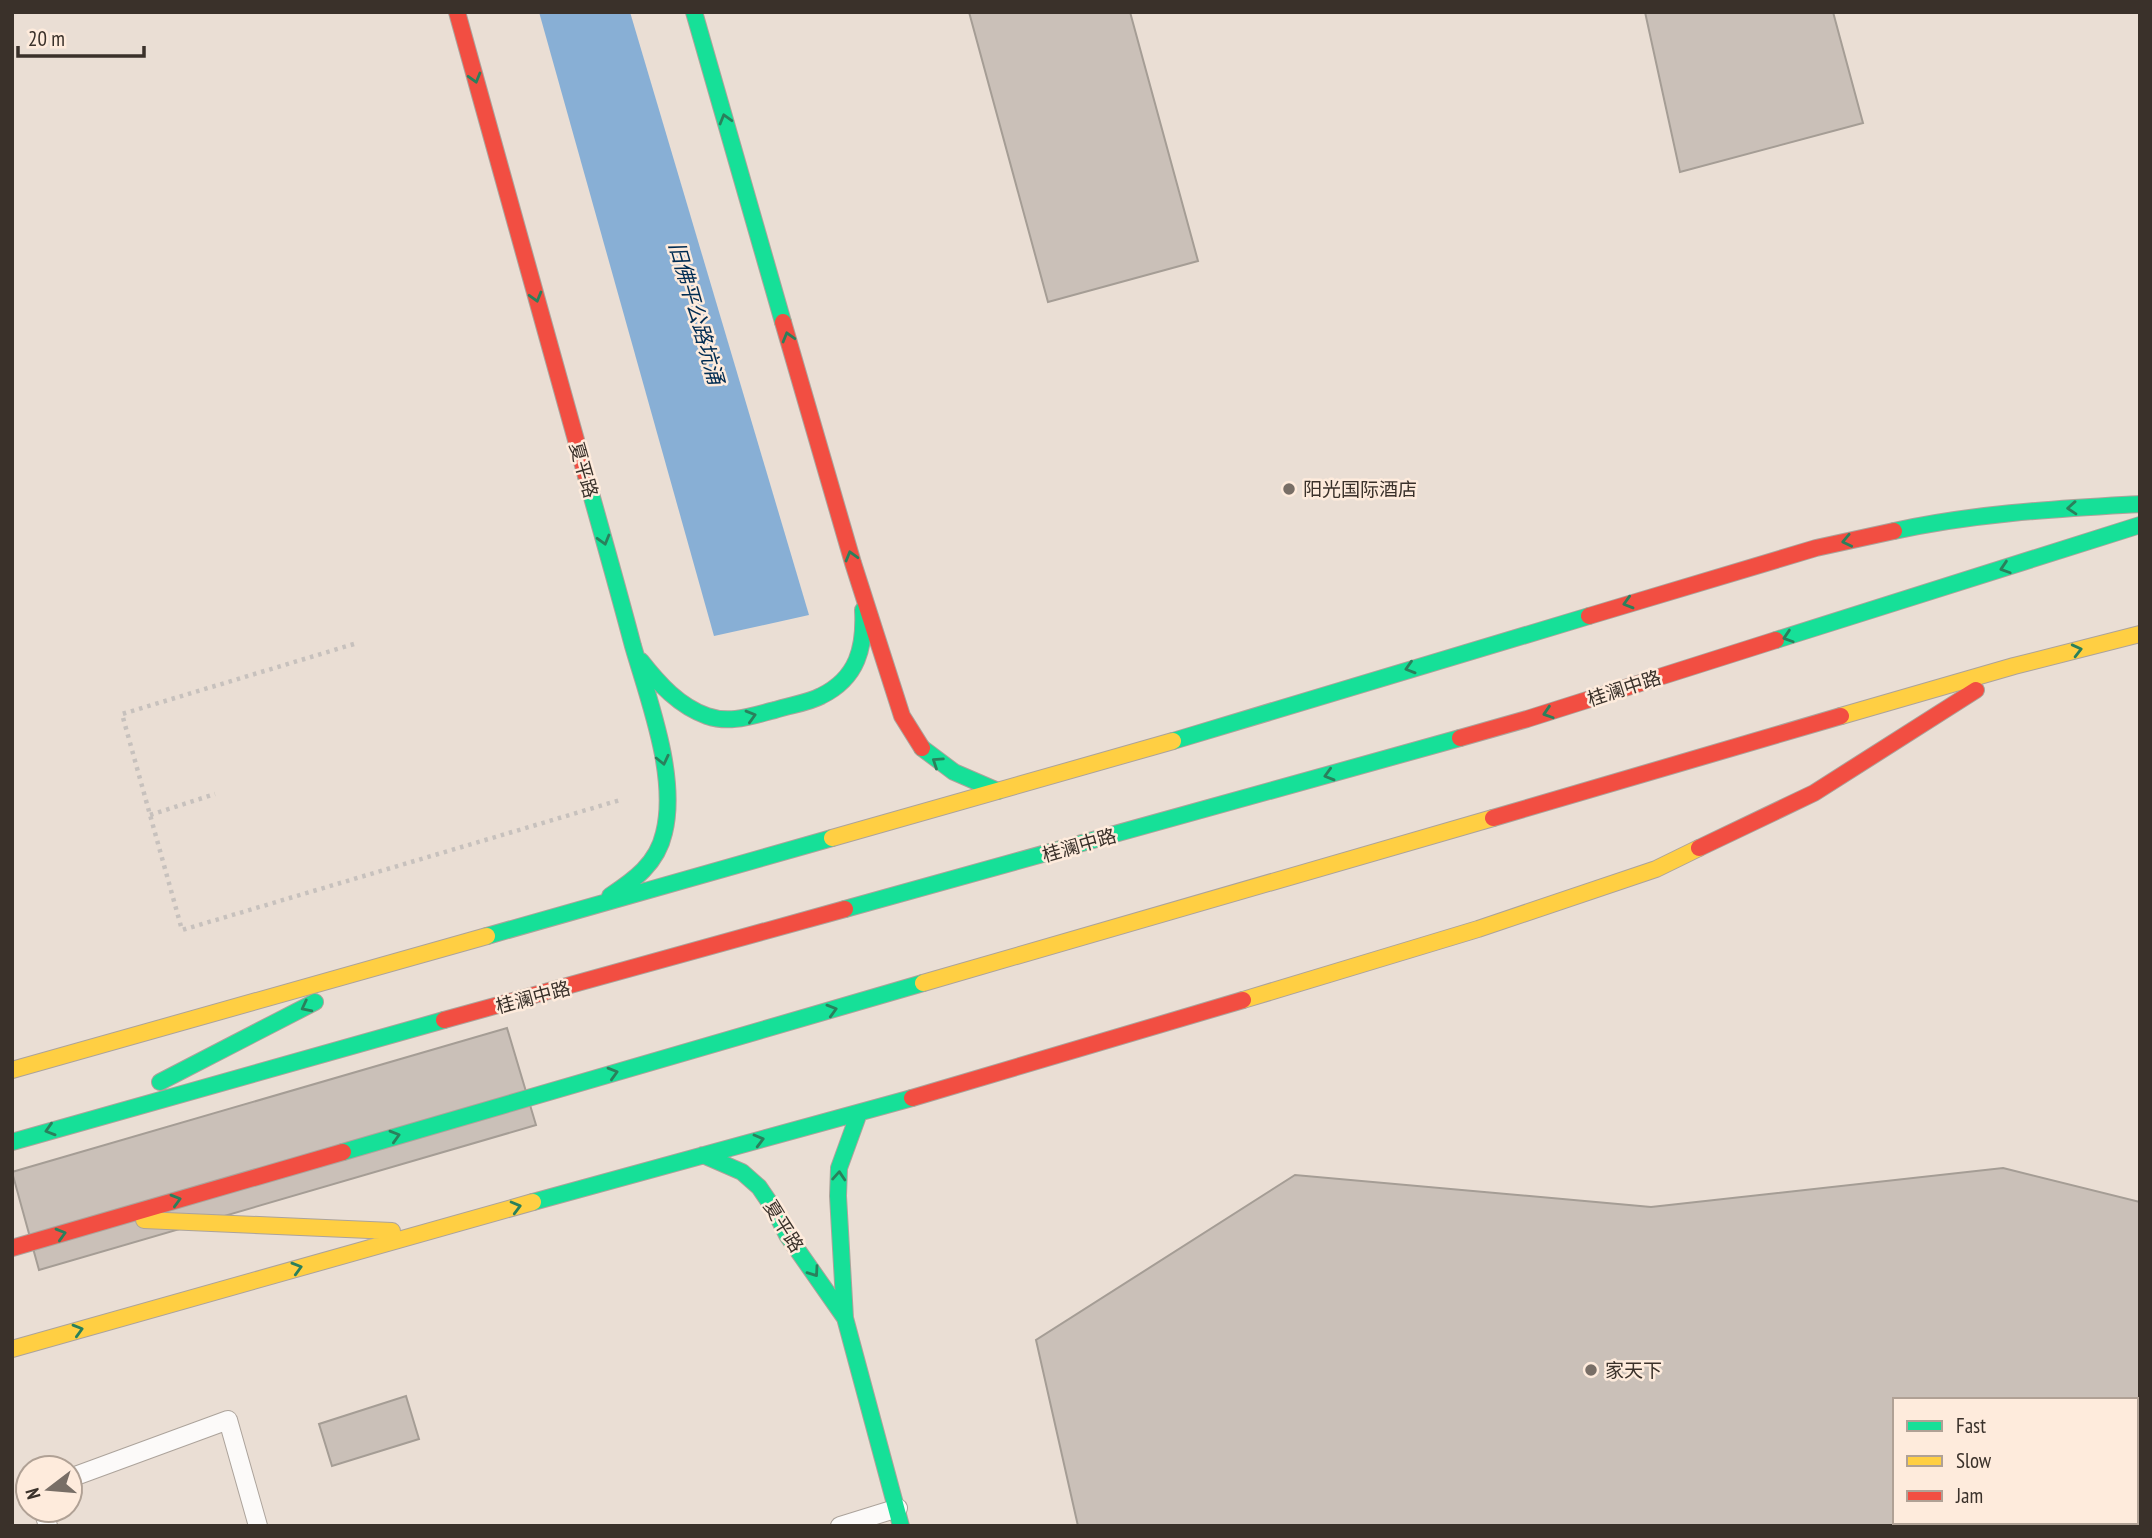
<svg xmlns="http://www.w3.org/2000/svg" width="2152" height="1538" viewBox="0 0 2152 1538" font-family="'PT Sans Narrow','Noto Sans SC',sans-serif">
<rect width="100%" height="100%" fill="#eaded4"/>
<path fill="#88afd5" d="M539,12h91l179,603 -95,21z"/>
<path fill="#cac0b8" stroke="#a59d95" stroke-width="2" fill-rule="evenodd" d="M969,12h161l68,249 -150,41z
M1645,12h188l30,111 -183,49z
M507,1028l29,97 -497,145 -27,-98z
M2003,1168l137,34v324h-1062l-42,-186 259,-165 356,32zM1895,1400h241v122h-241z
M406,1396l13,43 -87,27 -13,-42z"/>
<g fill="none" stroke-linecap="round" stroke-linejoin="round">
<defs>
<path id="lane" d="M70,1478l158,-58 30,106
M43,1510l5,16
M840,1526l58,-18"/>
<path id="fast" d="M694,12l89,310
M586,476c16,57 32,113 47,170 16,55 45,131 31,187 -7,31 -30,47 -54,63
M1894,531c82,-18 162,-22 246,-27
M1776,640l364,-115
M641,661c18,23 38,45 66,55 23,8 44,0 68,-6 15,-5 33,-7 46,-14 37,-18 44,-49 42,-86
M1173,741l416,-125
M922,748l32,24 44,19
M845,909l615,-171
M487,936l345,-98
M160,1082l155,-80
M859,1113l-20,55 -1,28 7,122 56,208
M12,1142l432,-122
M343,1152l580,-169
M703,1155l39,17 17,15 15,22 13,26 58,83
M533,1202l379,-104"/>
<path id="slow" d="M1841,716l173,-50 126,-32
M832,838l341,-97
M923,983l570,-165
M1243,1000l235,-71 178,-60 43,-21
M12,1070l475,-134
M144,1220l248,11
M12,1349l521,-147"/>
<path id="jam" d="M457,12l129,464
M783,322l70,241 49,153 20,32
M1589,616l227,-68 78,-17
M1460,738l67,-19 249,-79
M1493,818l348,-102
M1699,848l115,-55 162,-103
M444,1020l401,-111
M912,1098l331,-98
M12,1248l331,-96"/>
</defs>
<use href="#lane" stroke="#aca39b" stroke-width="20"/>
<use href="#fast" stroke="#aca39b" stroke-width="18"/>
<use href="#slow" stroke="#aca39b" stroke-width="18"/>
<use href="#jam" stroke="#aca39b" stroke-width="18"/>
<path stroke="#c7c1bd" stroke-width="4.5" stroke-dasharray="3.5 5" stroke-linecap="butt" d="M354,644l-232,70 60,216 438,-130
M150,815l65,-21"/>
<use href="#lane" stroke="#fcfaf9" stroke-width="18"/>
<use href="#fast" stroke="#16e098" stroke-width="16"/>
<use href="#slow" stroke="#ffcf43" stroke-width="16"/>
<use href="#jam" stroke="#f24e42" stroke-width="16"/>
</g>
<defs><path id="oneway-chevron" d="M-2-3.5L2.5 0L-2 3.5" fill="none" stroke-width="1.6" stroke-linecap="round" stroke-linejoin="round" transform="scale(1.75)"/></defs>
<g stroke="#2a805c">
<use href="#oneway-chevron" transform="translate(475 78) rotate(74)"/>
<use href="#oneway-chevron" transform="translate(725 119) rotate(-106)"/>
<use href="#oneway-chevron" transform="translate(536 297) rotate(74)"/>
<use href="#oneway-chevron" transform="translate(788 337) rotate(-106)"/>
<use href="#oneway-chevron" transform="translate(2072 508) rotate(176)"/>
<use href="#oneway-chevron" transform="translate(604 540) rotate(74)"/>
<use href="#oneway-chevron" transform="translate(1847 541) rotate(168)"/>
<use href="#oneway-chevron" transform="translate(851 556) rotate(-106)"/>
<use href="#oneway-chevron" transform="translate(2005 568) rotate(162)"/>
<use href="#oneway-chevron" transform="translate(1628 603) rotate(164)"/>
<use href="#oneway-chevron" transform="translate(1788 637) rotate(162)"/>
<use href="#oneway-chevron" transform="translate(2077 650) rotate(-14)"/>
<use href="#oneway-chevron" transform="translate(1410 668) rotate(163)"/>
<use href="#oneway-chevron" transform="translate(1548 713) rotate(162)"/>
<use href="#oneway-chevron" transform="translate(751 716) rotate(-16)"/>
<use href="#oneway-chevron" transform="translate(663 760) rotate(77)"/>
<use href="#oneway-chevron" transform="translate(937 762) rotate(-146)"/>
<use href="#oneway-chevron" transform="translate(1329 775) rotate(164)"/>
<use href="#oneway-chevron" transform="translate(306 1007) rotate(153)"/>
<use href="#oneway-chevron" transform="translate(832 1010) rotate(-16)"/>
<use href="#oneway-chevron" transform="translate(613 1073) rotate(-16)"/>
<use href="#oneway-chevron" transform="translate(50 1130) rotate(163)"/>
<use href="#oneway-chevron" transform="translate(395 1136) rotate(-16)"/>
<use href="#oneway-chevron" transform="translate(759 1140) rotate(-15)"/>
<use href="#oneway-chevron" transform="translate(839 1176) rotate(-86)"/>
<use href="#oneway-chevron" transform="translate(176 1200) rotate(-16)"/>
<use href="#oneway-chevron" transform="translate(516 1207) rotate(-15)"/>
<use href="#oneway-chevron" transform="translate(61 1234) rotate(-16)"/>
<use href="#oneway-chevron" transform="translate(297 1268) rotate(-16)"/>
<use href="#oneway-chevron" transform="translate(814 1272) rotate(55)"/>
<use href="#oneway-chevron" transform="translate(78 1330) rotate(-16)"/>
</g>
<g fill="#786e66" stroke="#feebdc" stroke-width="2.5">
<circle cx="1289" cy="489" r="7"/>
<circle cx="1591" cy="1370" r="7"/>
</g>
<g text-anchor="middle" stroke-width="5" stroke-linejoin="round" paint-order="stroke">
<g font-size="19" fill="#3a312a" stroke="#feebdc">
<text transform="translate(584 470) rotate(74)" y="7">夏平路</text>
<text transform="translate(1624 688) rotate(-18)" y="7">桂澜中路</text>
<text transform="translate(1079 845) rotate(-16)" y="7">桂澜中路</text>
<text transform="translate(533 997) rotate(-15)" y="7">桂澜中路</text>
<text transform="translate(784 1226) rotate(58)" y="7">夏平路</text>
</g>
<g font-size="19" fill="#3a312a" stroke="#feebdc" text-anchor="start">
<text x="1303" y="496">阳光国际酒店</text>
<text x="1605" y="1377">家天下</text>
</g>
<g font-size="21" font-style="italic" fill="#002c52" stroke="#feebdc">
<text transform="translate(696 313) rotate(74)" y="7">旧佛平公路坑涌</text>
</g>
</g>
<rect width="2152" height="1538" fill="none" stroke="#3a312a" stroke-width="28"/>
<rect x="1893" y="1398" width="245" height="126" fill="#feebdc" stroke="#b0a195" stroke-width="2"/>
<rect x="1907" y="1421" width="35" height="10" fill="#16e098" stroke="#b0a195" stroke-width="2"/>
<text x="1956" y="1433" font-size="21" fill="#3a312a">Fast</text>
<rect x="1907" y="1456" width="35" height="10" fill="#ffcf43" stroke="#b0a195" stroke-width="2"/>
<text x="1956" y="1468" font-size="21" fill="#3a312a">Slow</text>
<rect x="1907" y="1491" width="35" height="10" fill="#f24e42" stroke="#b0a195" stroke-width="2"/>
<text x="1956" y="1503" font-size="21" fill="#3a312a">Jam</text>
<g transform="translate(49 1489) rotate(254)"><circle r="33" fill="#feebdc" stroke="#b0a195" stroke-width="2"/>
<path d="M0-5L12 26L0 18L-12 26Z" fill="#786e66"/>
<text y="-10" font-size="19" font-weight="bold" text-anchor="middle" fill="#3a312a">N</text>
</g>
<path d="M18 46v10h126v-10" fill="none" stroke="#3a312a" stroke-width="3.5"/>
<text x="28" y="46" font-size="21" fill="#3a312a" stroke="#feebdc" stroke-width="5" paint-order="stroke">20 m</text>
</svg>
